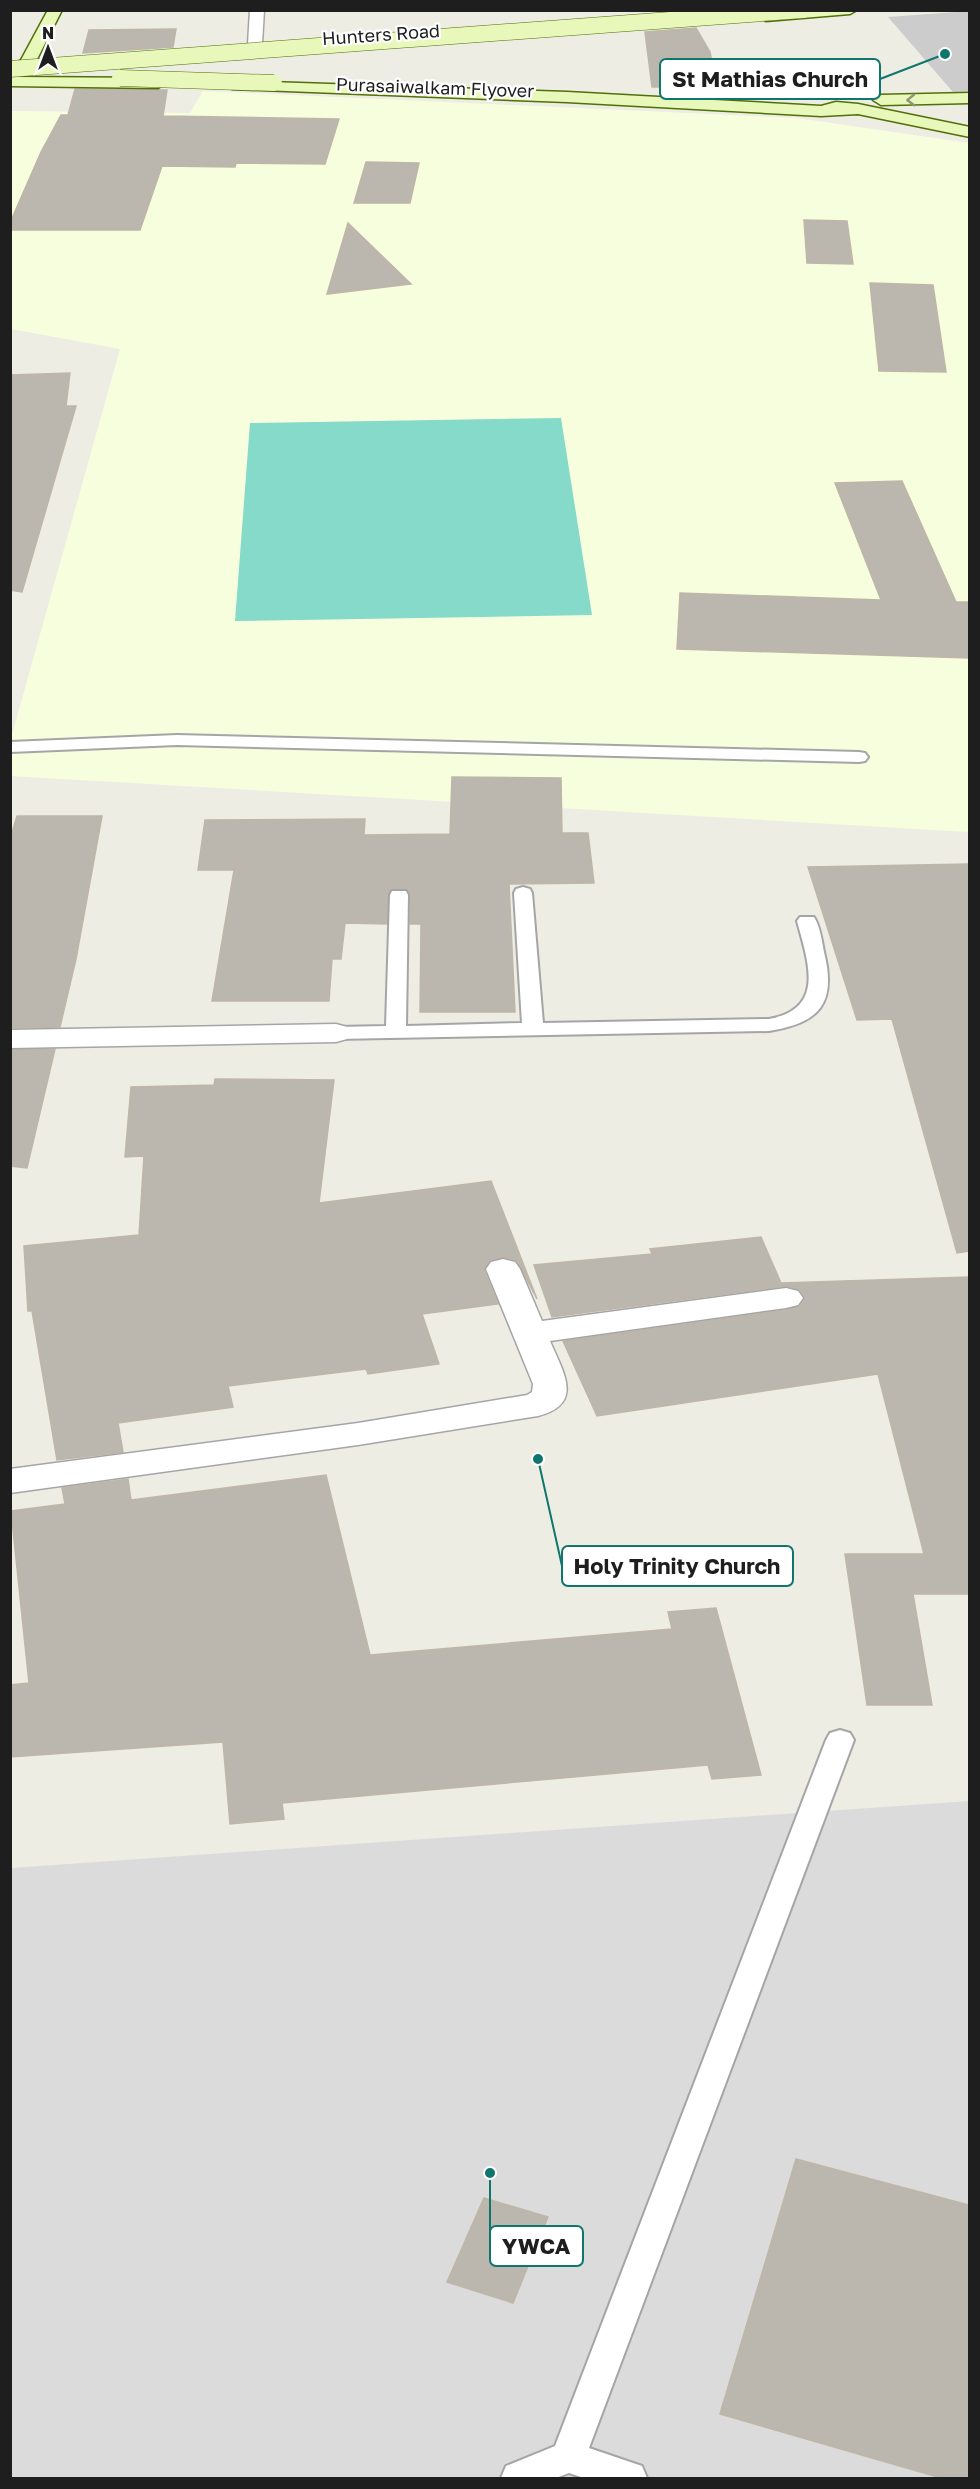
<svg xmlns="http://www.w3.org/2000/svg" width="980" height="2489" viewBox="0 0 980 2489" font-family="'Golos Text',sans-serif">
<rect width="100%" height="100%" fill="#eeede4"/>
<path fill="#dcdbdb" d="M969,1801v677h-958v-610z"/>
<path fill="#f7fede" d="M203,91l594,27 172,25v689l-958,-56v-38l109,-389 -109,-20 -1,-218 180,2z"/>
<path fill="#ccc" d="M969,11v80l-16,1 -65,-75z"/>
<path fill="#85daca" d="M561,418l31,197 -357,6 15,-198z"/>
<path fill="#bbb6ae" stroke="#bfb6a7" stroke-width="1.5" d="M696,28l14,24 7,35h-65l-7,-55z
M176,29l-3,18 -90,6 6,-23z
M75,89l92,1 -4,26 176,3 -14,45 -89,-1 -1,4 -73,-1 -22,64h-130v-7l31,-71 20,-37h7z
M366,162l53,1 -9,40h-56z
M804,220l43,1 6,43 -46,-1z
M348,223l63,61 -84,10z
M870,283l63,2 13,87 -67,-1z
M70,373l-4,33h10l-54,186 -12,-2v-215z
M902,481l54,121h13v56l-292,-9 3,-56 201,7 -46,-117z
M452,777l109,1 1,55h26l6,50 -85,1 6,128h-95l1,-88h-11v-29l-4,-6 -16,1 -3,34 -42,-1 -4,36h-9l-3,42h-117l22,-131h-36l7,-50 160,-1 -1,16 86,-1z
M17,816h85l-26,143 -16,68 -50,1v-189z
M969,864v387l-12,2 -65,-234 -35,1 -49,-153z
M55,1049l-28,119 -17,-2v-116z
M215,1079l119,1 -15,123 172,-22 46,118 -20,-38 -13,-4 -14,3 -6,10 14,34 -76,10 17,50 -71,10 -2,-5 -138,17 5,21 -115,16 5,29 -66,8 -25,-149h-4l-4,-65 115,-11 5,-79 -19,1 6,-70 83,-2z
M761,1237l20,46 188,-6v317h-56l19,111h-65l-22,-151h79l-46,-180 -281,42 -34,-75 223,-31 14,-4 5,-9 -6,-8 -13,-3 -234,31 -18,-52 118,-11 -2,-5z
M326,1475l44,180 302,-26 -4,-17 48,-4 45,167 -49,4 -4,-14 -426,38 2,16 -54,5 -7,-82 -213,15v-72l19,-2 -18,-172 54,-7 -3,-16 66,-9 3,21z
M796,2159l173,46v273h-28l-221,-64z
M484,2198l64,19 -35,86 -66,-21z"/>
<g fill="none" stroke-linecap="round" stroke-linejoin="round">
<defs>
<path id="lane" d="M177,735l682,17 6,1 3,4 -3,4 -6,1 -682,-17 -167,7v-10z
M523,887l7,2 2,4 11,130 226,-4c57,-10 39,-57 28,-98l3,-4h14c6,9 8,24 10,35 13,52 -5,71 -55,79l-433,8 -7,-2 -3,-4 3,-4 7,-2 50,-1 4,-131 2,-4h14l2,4 -2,131 116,-3 -8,-130 2,-4z
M840,1730l10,3 4,7 -265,708 53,18 5,12h-63l-15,-5 -13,5h-55l5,-12 49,-20 271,-706 4,-7z"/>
<path id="street" d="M250,10h14l-2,34 -7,4 -7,-4z
M336,1024l11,3 4,6 -4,6 -11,3 -326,6v-18z
M503,1259l12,3 5,7 22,52 244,-33 12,3 5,7 -5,7 -12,3 -236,33c13,31 35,63 -12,75l-180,29 -348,48v-24l348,-46 169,-28 5,-3 1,-8 -47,-115 5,-7z"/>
<path id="secondary" d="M48,10h14l-27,53 -17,14 140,1 8,5 -8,5 -148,-2v-18l11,-8z
M793,10h64l-7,4 -84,7 -7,-4 7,-4z
M237,81l330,11 254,14 15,-4 22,2 112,23v10l-112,-23 -37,2 -254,-14 -335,-13 -3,-3 3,-3z
M970,93v10l-89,2 -8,-5 8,-5z"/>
</defs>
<use href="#lane" stroke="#a5a5a5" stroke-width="4"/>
<use href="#street" stroke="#a5a5a5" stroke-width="3"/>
<use href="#secondary" stroke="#517009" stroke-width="3"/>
<use href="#lane" fill="#fff" fill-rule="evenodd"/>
<use href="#street" fill="#fff" fill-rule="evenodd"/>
<use href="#secondary" fill="#e8f7ba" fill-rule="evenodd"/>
<defs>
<path id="secondary-bridge" d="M10,69l793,-59
M120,78l154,5"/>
</defs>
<use href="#secondary-bridge" stroke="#517009" stroke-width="17" stroke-linecap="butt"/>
<use href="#secondary-bridge" stroke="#e8f7ba" stroke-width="16"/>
</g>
<defs><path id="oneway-chevron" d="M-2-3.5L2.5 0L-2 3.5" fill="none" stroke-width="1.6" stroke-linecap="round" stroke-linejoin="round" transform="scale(1.5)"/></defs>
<use stroke="#8d9574" href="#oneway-chevron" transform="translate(911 100) rotate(179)"/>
<g text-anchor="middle" stroke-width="4.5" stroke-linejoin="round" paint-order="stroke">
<g font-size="18" fill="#1e1e1e" stroke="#fff">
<text transform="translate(381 35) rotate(-4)" y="6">Hunters Road</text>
<text transform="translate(435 88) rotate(2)" y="6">Purasaiwalkam Flyover</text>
</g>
</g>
<path fill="none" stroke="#0f766e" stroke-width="2" d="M945 54L880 79M538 1459L562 1566M490 2173L490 2246"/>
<g fill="#0f766e" stroke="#fff" stroke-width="2">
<circle cx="945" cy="54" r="6"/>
<circle cx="538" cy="1459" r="6"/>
<circle cx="490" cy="2173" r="6"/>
</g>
<g fill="#fff" stroke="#0f766e" stroke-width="2">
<rect x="660" y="59" width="220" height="40" rx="6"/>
<rect x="562" y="1546" width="231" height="40" rx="6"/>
<rect x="490" y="2226" width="93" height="40" rx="6"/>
</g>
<g font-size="22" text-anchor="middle" font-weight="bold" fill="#1e1e1e">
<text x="770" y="87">St Mathias Church</text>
<text x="677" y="1574">Holy Trinity Church</text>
<text x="536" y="2254">YWCA</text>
</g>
<rect width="980" height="2489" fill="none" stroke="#1e1e1e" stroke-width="24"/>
<g transform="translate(48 48)" stroke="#ffffff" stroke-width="4.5" paint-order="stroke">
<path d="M0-4.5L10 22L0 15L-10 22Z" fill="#1e1e1e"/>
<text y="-9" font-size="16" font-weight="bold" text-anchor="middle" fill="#1e1e1e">N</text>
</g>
</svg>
